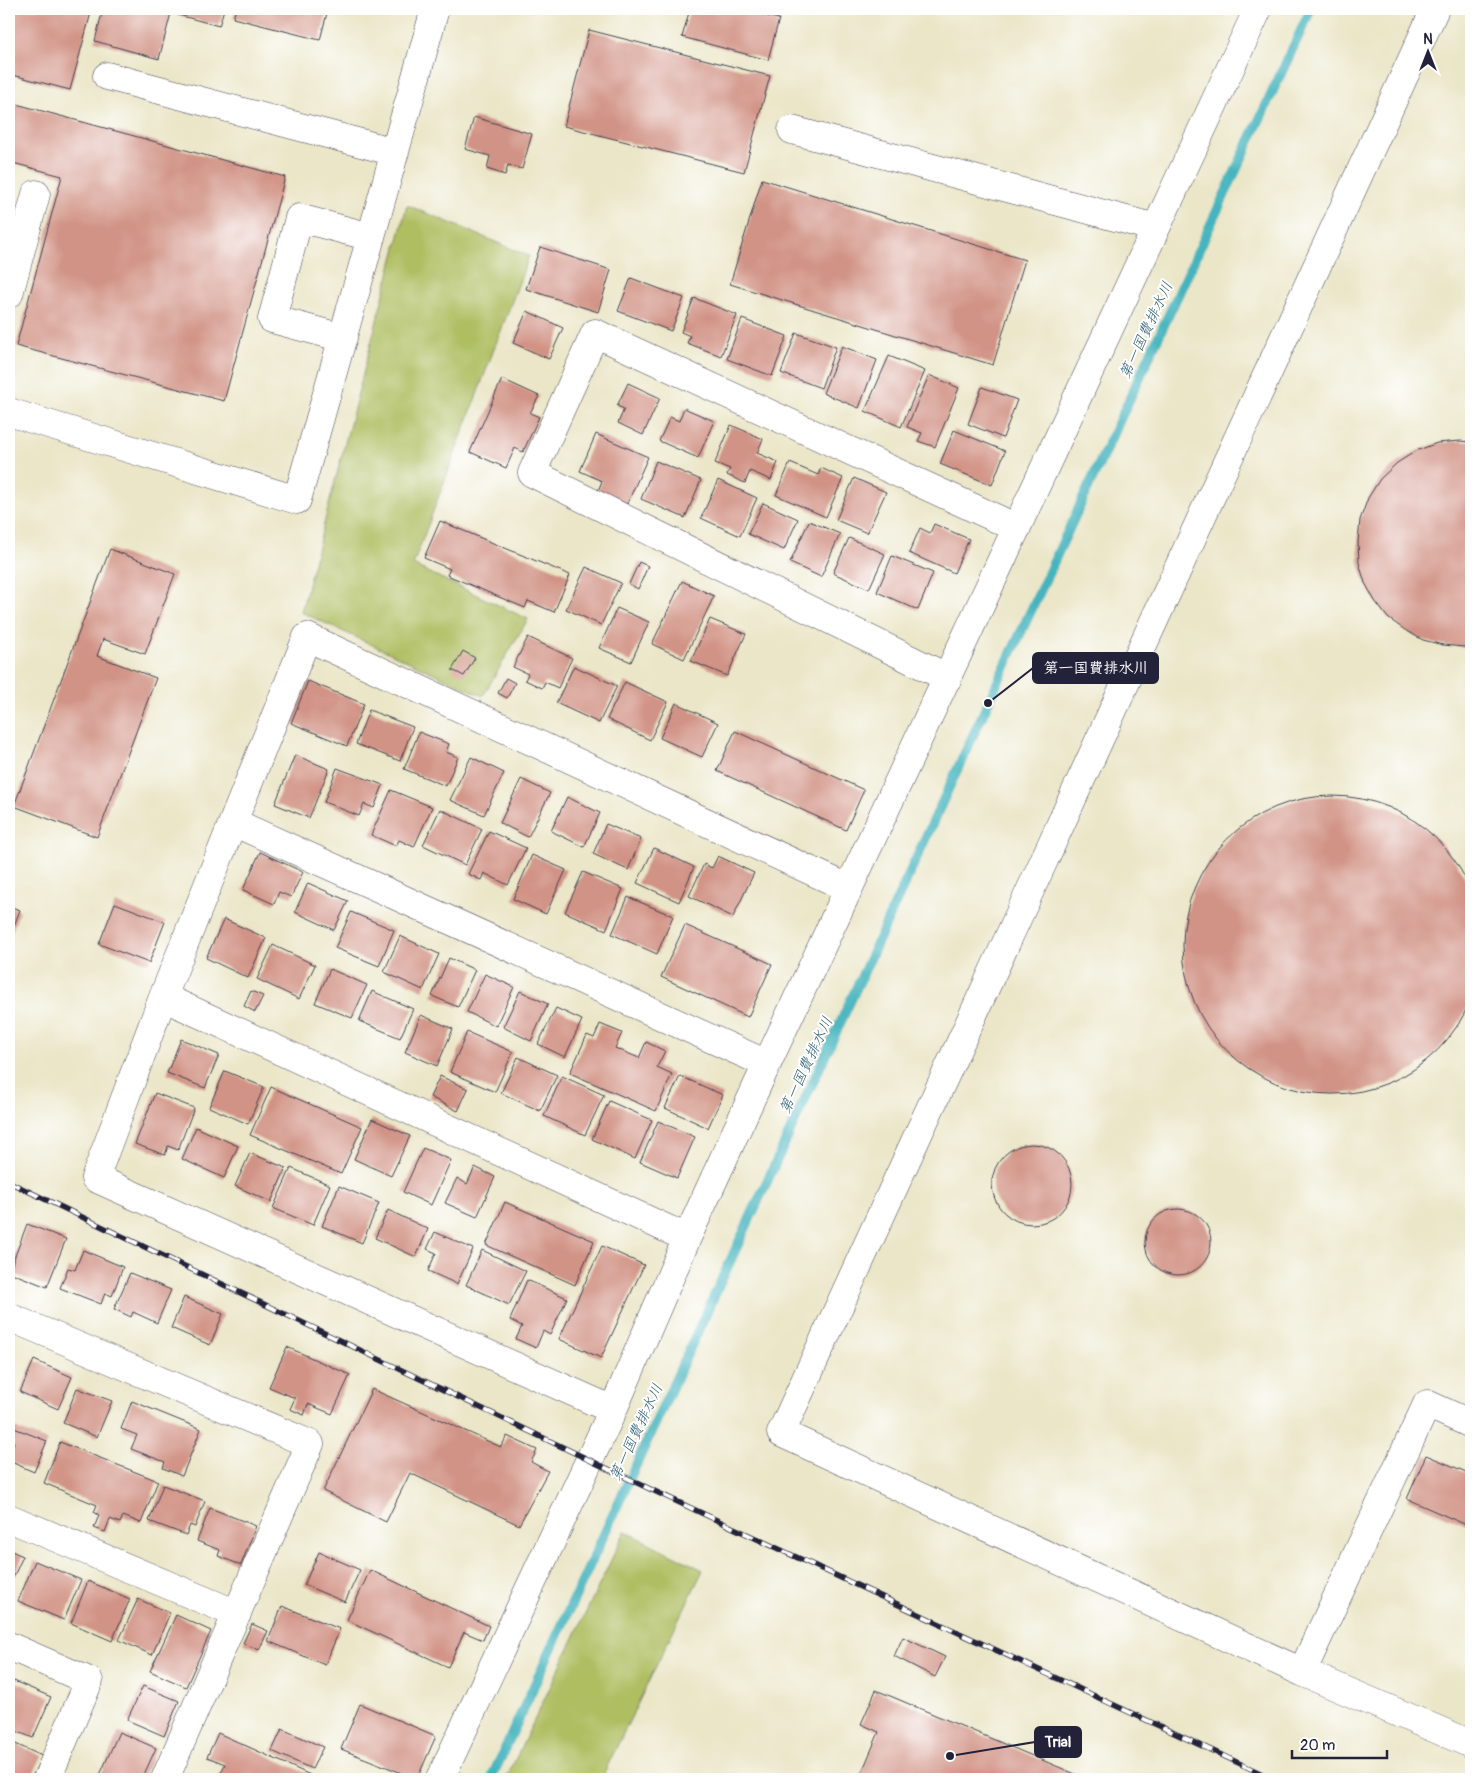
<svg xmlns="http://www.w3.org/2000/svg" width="1480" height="1788" viewBox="0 0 1480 1788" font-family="Pangolin,'Klee One',sans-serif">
<rect width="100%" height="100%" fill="#fff"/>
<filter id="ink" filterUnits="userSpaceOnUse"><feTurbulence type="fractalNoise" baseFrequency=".02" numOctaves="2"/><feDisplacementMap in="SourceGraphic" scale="10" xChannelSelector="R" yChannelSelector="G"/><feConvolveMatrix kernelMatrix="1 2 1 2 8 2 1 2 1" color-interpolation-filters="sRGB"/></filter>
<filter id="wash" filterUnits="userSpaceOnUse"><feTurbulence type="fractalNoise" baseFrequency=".0096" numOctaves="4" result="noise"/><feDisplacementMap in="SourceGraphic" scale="20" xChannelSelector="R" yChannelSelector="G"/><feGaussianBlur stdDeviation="1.12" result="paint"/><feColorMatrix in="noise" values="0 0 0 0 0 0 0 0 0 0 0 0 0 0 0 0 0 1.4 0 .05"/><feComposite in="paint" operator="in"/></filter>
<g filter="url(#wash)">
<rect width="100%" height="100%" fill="#ebe6c8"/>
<path fill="#aebe61" stroke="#68704e" d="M407,205l122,51 -116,309 115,54 -45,77 -182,-84z
M625,1531l78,39 -102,209h-95z"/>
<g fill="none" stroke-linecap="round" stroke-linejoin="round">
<path stroke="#45b4be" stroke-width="10" d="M491,1779l497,-1076 323,-694"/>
</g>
<g id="blocks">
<path fill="#d19385" d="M9,9h83l-22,81 -61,-16z
M103,9h121l-5,17 -48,-13 -12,46 -64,-18z
M236,9h92l-8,31 -87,-22z
M690,9h51l38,10 -11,41 -86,-23z
M589,30l181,46 -26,96 -180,-46z
M9,102l276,75 -61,224 -208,-55 46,-170 -53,-14z
M474,117l58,17 -10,35 -14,-4 -3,10 -18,-6 3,-13 -25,-7z
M762,179l263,81 -32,105 -263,-81z
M540,247l71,23 -13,42 -72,-23z
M631,278l53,20 -13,33 -53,-20z
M694,298l43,17 -16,41 -34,-13 3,-7 -9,-4z
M527,311l36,17 -14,31 -36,-16z
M742,319l45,17 -15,40 -45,-17z
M796,333l40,14 -15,41 -40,-15z
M842,346l35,14 -18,48 -36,-15z
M889,356l36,15 -24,56 -36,-16z
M929,375l30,13 -24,59 -17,-6 4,-8 -15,-6z
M502,379l37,17 -9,17 9,4 -16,35 -8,-4 -9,20 -36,-16z
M628,383l32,15 -17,37 -25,-12 6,-14 -7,-3z
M982,387l35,13 -14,38 -35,-14z
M684,408l30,13 -16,37 -39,-17 11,-24 9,4z
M731,425l32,14 -6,14 21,9 -7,18 -21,-9 -5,12 -18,-8 3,-6 -15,-6z
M954,430l51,21 -13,34 -52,-21z
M596,434l52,23 -21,47 -29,-13 4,-10 -22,-10z
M1460,441l11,1v204l-7,1 -21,-2 -20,-5 -18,-10 -17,-12 -13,-17 -10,-18 -6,-20 -1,-21 2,-22 8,-22 12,-19 17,-16 19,-12 21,-8z
M656,461l45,19 -16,38 -44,-19z
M790,463l28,12 3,-7 22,10 -17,39 -50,-22z
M854,478l32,14 -19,41 -31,-13z
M718,480l39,18 -17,38 -39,-18z
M763,503l35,16 -14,31 -36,-16z
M440,521l130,54 -16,37 -26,-11 -3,7 -78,-33 3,-6 -26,-11z
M809,521l31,13 -19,43 -31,-14z
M934,524l35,15 -15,34 -45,-20 11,-25 10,5z
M849,538l36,16 -16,35 -36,-16z
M110,549l65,25 -30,80 -42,-15 -6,17 59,22 -59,159 -83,-31z
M892,556l41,17 -15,37 -41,-18z
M639,562l9,4 -10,23 -9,-5z
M586,567l35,16 -20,42 -35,-16z
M682,581l32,15 -30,63 -32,-15z
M617,608l32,14 -18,40 -32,-14z
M710,619l36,15 -19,42 -36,-15z
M528,637l44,21 -14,30 -13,-6 -3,6 -17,-8 3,-6 -15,-7z
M463,651l12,7 -11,18 -12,-6z
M574,666l43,20 -18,37 -43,-20z
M506,678l9,5 -8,15 -9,-5z
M308,681l56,23 -17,42 -56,-23z
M625,682l43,20 -18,38 -43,-21z
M676,703l42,20 -16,34 -42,-19z
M369,710l44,17 -13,34 -44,-17z
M735,731l129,59 -18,40 -129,-59z
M419,732l30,12 -3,8 12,5 -12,29 -42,-17z
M295,755l34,14 -20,49 -34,-14z
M471,757l33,16 -20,42 -34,-15z
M337,768l46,17 -9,23 -10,-4 -5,12 -35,-14z
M521,779l29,14 -22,44 -28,-14z
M391,790l41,17 -18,40 -15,-7 -3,6 -25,-11z
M1183 945a149 149 0 1 1 298 0a149 149 0 1 1-298 0Z
M567,797l33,16 -16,34 -33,-16z
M440,809l42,20 -17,36 -42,-20z
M606,824l35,15 -13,31 -35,-16z
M489,831l37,17 -18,37 -24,-12 -3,7 -13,-6z
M654,848l40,19 -15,35 -42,-19z
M260,852l43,20 -12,25 -12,-5 -5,12 -31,-14z
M532,855l34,15 -20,44 -33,-15z
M718,856l36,17 -21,44 -44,-21 15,-32 8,4z
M583,872l40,17 -17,41 -41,-18z
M308,883l40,18 -14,29 -39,-18z
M628,897l45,19 -16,38 -45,-20z
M115,903l50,19 -16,41 -50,-19z
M9,906l11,4 -11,29z
M351,912l43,18 -15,36 -44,-18z
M224,919l42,19 -18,40 -42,-20z
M685,925l87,39 -24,53 -87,-40z
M400,936l39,18 -16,36 -39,-18z
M273,945l42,20 -16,34 -42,-20z
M449,958l26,12 -17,37 -26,-11z
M330,969l37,16 -15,33 -37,-15z
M485,974l29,13 -18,39 -29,-14z
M251,991l12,5 -8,16 -11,-6z
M372,991l41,18 -13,29 -41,-17z
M520,991l28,13 -17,37 -28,-14z
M556,1008l26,12 -17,37 -27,-13z
M421,1015l32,14 -16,37 -32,-14z
M600,1024l22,9 -7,15 24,10 7,-16 19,9 -8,16 15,7 -16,37 -86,-38 17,-38 7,3z
M467,1032l46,20 -18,40 -45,-20z
M181,1039l38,16 -14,33 -38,-15z
M518,1057l39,18 -17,36 -39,-18z
M225,1071l39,16 -16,37 -39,-17z
M440,1076l28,13 -10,22 -28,-14z
M562,1076l42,19 -19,40 -41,-19z
M680,1076l43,19 -15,33 -43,-20z
M271,1087l91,40 -21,47 -91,-39z
M155,1093l39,15 -16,42 -10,-4 -3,9 -30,-11z
M609,1101l43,19 -17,39 -43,-20z
M372,1119l38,17 -19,40 -37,-17z
M658,1121l37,16 -18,41 -37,-16z
M196,1127l42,19 -14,32 -42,-19z
M992 1184a40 40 0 1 1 80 0a40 40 0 1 1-80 0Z
M423,1148l28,12 -20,45 -28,-13z
M250,1153l36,15 -15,34 -36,-16z
M475,1167l20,10 -18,40 -32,-14 12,-25 10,6z
M291,1168l39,17 -17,40 -40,-17z
M339,1186l40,17 -17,40 -40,-17z
M505,1202l89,39 -19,44 -89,-40z
M1145 1242a33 33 0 1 1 66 0a33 33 0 1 1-66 0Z
M388,1210l40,19 -12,28 -41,-19z
M27,1224l39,15 -19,48 -38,-15z
M435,1232l38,17 -16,35 -29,-13 8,-18 -9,-4z
M602,1246l42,19 -43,93 -42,-19z
M83,1250l40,17 -11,29 -7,-3 -4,11 -41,-16 8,-20 7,2z
M482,1250l44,21 -17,34 -43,-20z
M130,1273l41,17 -14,33 -24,-11 -2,5 -17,-8z
M527,1280l40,18 -17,37 -7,-4 -7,17 -20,-9 6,-13 -12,-6z
M184,1297l39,17 -13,31 -39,-17z
M287,1347l63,28 -18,39 -24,-10 -4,11 -14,-6 5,-11 -26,-11z
M9,1350l7,3 -7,17z
M34,1360l38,17 -14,32 -38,-17z
M77,1388l35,13 -15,36 -34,-14z
M372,1389l129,58 6,-11 30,14 -6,12 17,9 -29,54 -109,-52 -24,49 -63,-31z
M132,1401l69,28 -19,47 -19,-8 2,-6 -34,-13 6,-14 -16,-6z
M9,1426l38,15 -13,31 -25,-11v-7l5,-12 -5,-2z
M60,1442l98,39 -17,42 -18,-7 -3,7 -10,-4 -5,13 -11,-4 5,-13 -5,-3 3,-7 -53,-22z
M1426,1455l45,19v53l-64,-28z
M163,1485l42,16 -10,26 -5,-2 -4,10 -37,-14z
M210,1508l46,18 -15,39 -23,-9 2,-6 -23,-9z
M9,1550l14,6 -14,31z
M319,1552l41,18 -15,32 -41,-17z
M35,1561l46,19 -17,40 -46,-19z
M370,1570l119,56 -6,14 -19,-8 -16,35 -101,-47z
M88,1581l42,18 -18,42 -41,-18z
M138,1599l32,14 -18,42 -33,-15z
M282,1606l58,23 -15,36 -57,-24z
M176,1615l35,16 -25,56 -36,-16z
M252,1624l16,7 -9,19 -16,-7z
M903,1637l42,20 -10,20 -41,-21z
M14,1681l37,16 -18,41 -24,-10v-34z
M143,1686l36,15 -15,35 -37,-16z
M876,1690l211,89h-228l20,-47 -18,-8z
M360,1704l76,32 -19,43 -76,-30z
M282,1729l41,18 -11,22 -40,-18z
M119,1732l37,16 -14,31h-38l-5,-2z
M218,1733l101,46h-101l7,-15 -18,-7z
M9,1741l33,15 -11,23h-22z"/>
</g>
</g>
<g filter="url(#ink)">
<use href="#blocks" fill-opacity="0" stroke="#403f50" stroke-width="1"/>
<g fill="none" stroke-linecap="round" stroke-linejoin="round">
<defs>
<path id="minor" d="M1435,9l-654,1424 521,239 125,-268 44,20
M107,76l288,76
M792,130l364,98
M9,294l27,-100
M343,338l-71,-19 27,-101 72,19
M9,412l288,88 138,-491
M948,678l-416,-205 63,-140 422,195
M233,822l534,242
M163,997l524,241
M9,1317l301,127 -145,335
M613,1410l-518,-232 68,-181 144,-360 541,251
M9,1518l228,96
M9,1646l80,35 -42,98
M1302,1672l169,72
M440,1779l173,-369 74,-172 80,-174 491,-1055"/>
</defs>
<use href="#minor" stroke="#403f50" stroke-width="29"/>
<use href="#minor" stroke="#fff" stroke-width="28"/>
<defs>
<path id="rail" d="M9,1182l641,307 623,290"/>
</defs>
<use href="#rail" stroke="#22223b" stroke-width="5.5"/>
<use href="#rail" stroke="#fff" stroke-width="4" stroke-dasharray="11" stroke-linecap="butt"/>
</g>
</g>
<g text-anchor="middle" stroke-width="4" stroke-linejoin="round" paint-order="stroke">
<g font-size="15" font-style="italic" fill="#326476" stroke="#fff">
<text transform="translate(1146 330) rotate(-65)" y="5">第一国費排水川</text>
<text transform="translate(806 1065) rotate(-65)" y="5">第一国費排水川</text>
<text transform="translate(636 1432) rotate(-65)" y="5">第一国費排水川</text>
</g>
</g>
<path fill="none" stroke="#22223b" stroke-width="2" d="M988 703L1033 668M950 1756L1035 1742"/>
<g fill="#22223b" stroke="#fff" stroke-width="2">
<circle cx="988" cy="703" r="5"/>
<circle cx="950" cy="1756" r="5"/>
</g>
<g fill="#22223b" stroke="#22223b" stroke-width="2">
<rect x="1033" y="653" width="125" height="30" rx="5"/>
<rect x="1035" y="1727" width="46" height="30" rx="5"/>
</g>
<g font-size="15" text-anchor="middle" font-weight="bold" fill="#fff">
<text x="1096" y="673">第一国費排水川</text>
<text x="1058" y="1747">Trial</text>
</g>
<rect width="1480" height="1788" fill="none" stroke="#fff" stroke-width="30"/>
<g transform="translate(1428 52)" stroke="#ffffff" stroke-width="4" paint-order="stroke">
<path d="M0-4L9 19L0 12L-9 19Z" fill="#22223b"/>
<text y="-8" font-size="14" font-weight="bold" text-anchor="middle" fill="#22223b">N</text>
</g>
<path d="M1292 1750v8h95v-8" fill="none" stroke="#22223b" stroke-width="2.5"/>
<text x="1300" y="1750" font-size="15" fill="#22223b" stroke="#ffffff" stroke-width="4" paint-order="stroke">20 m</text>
</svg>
